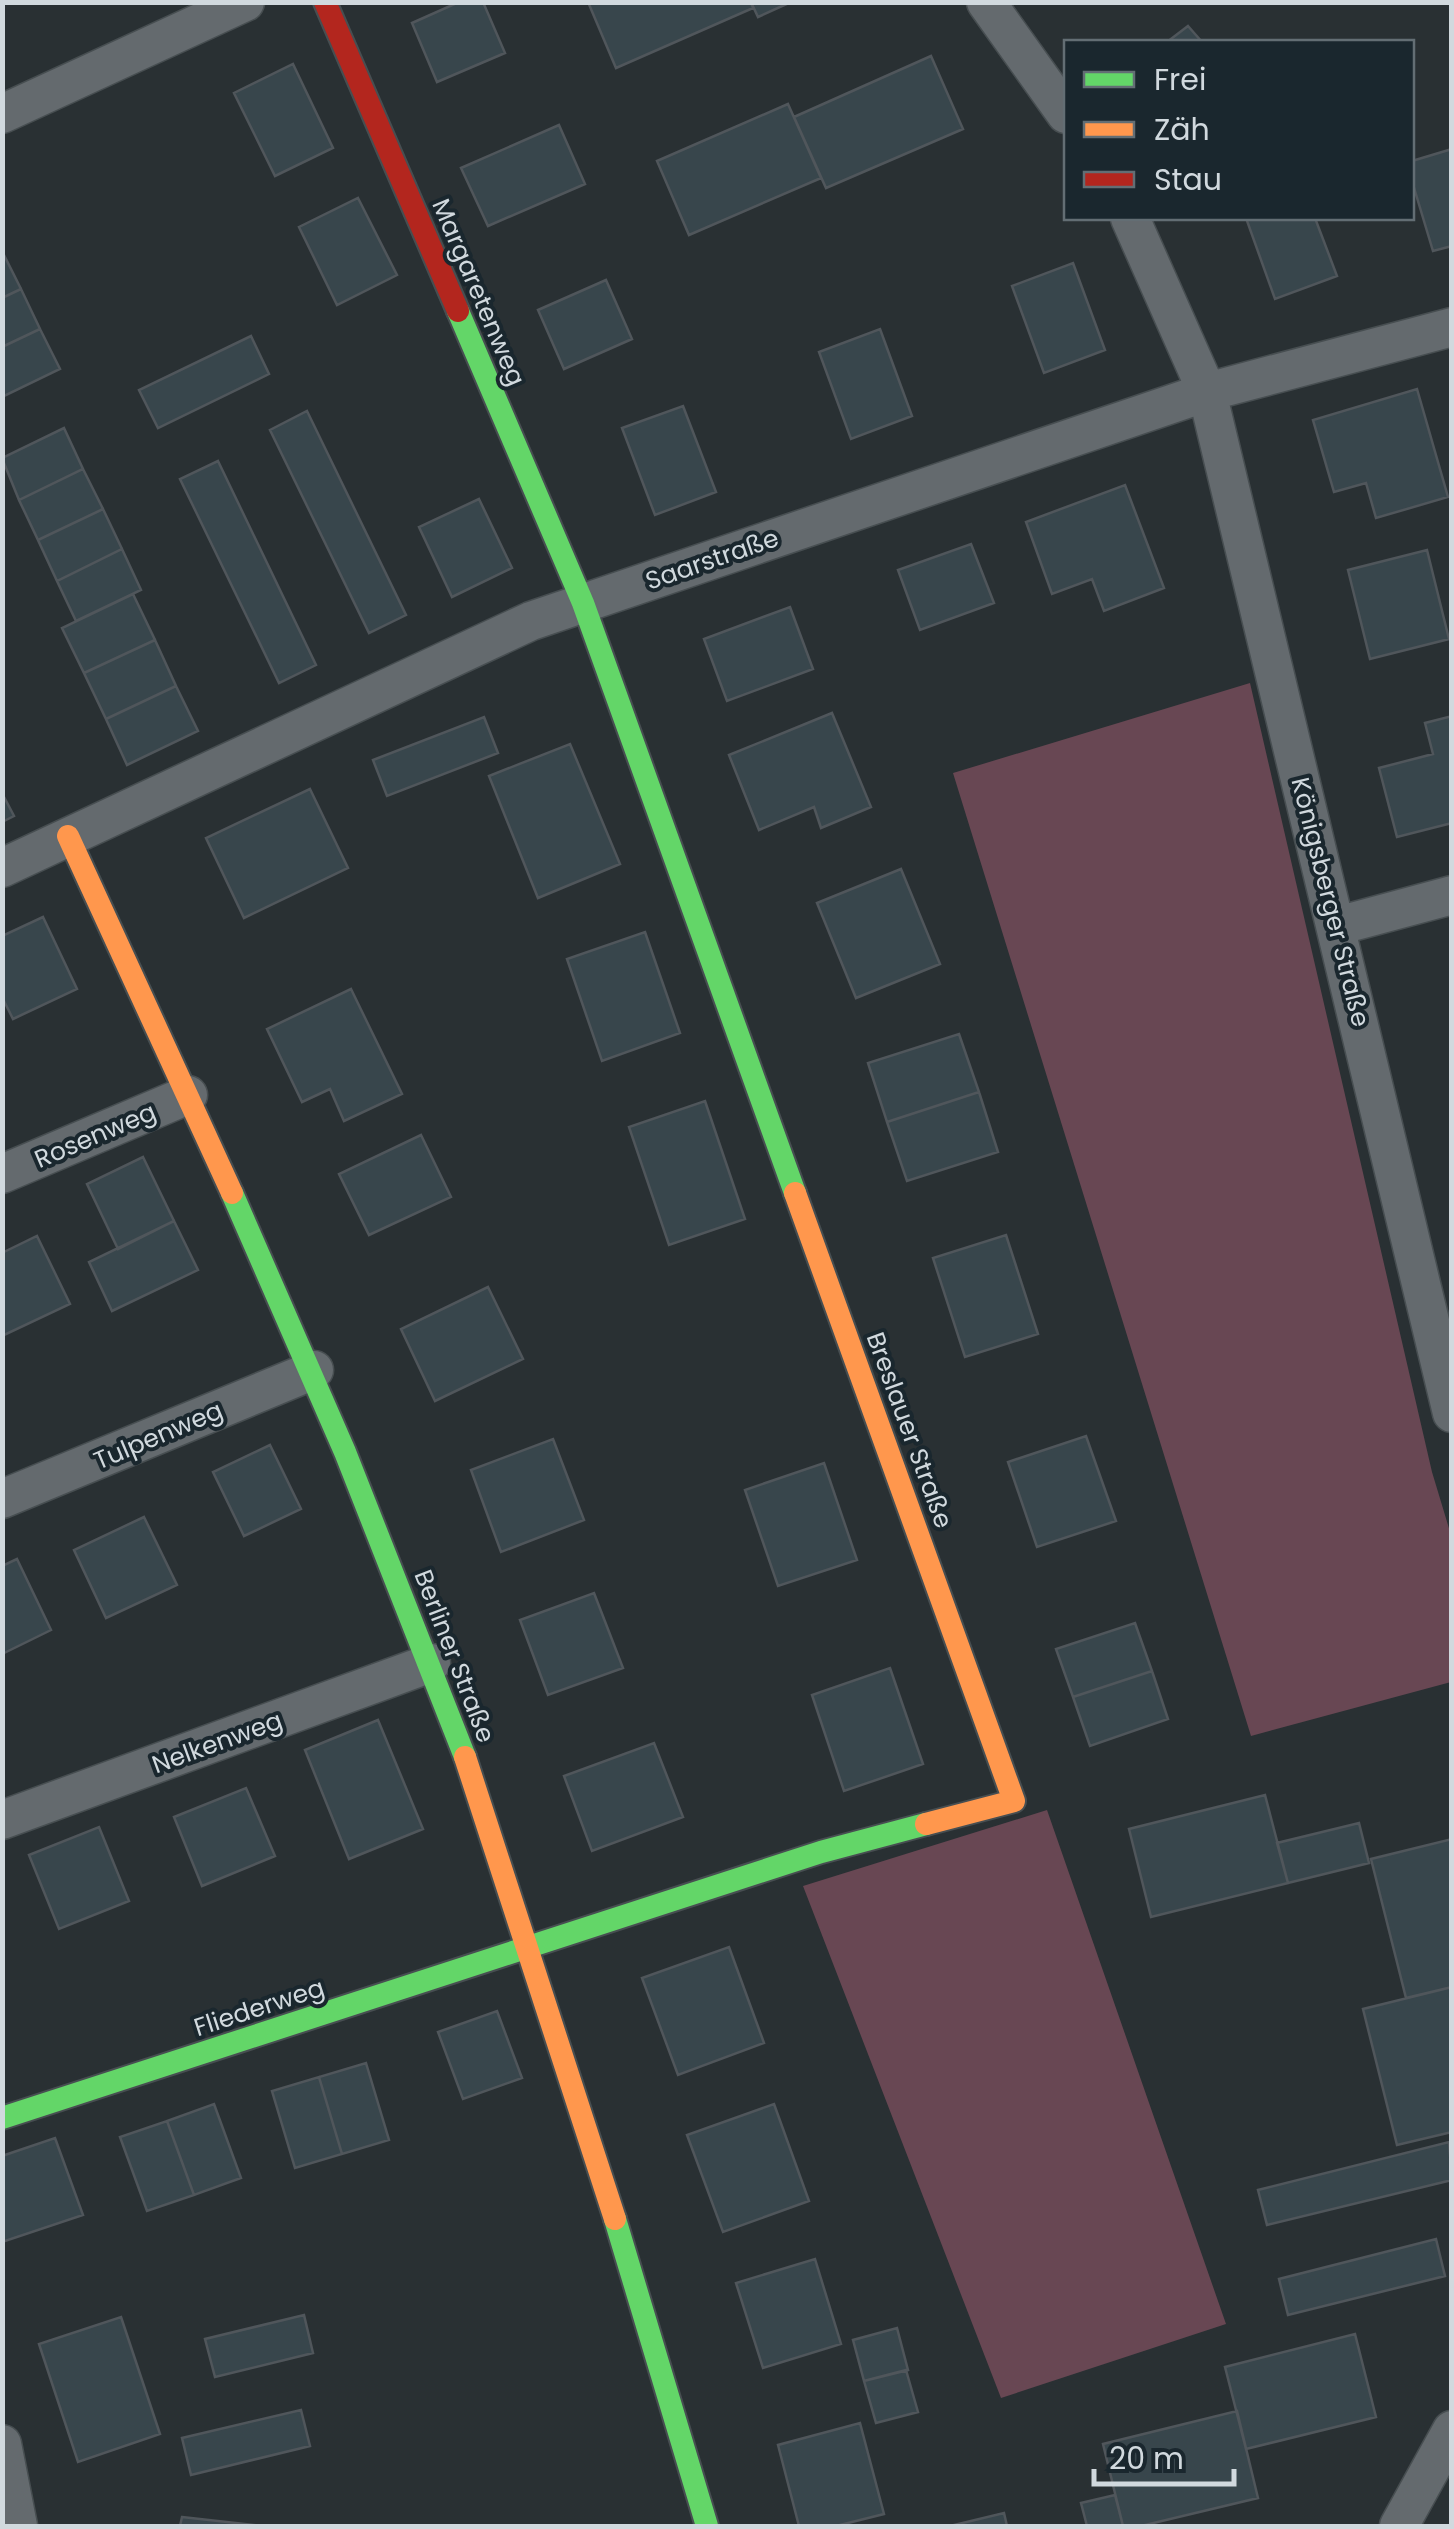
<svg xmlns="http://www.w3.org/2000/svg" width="1454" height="2529" viewBox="0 0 1454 2529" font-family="Poppins,sans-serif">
<rect width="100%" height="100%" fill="#293033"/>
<path fill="#684753" d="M1250,683l182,789 19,63v147l-200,54 -298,-963z
M1047,1810l179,514 -225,74 -198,-512z"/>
<path fill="#38464c" stroke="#50565b" stroke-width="2.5" d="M459,2h24l22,51 -68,29 -25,-59z
M588,2h163l2,6 -137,60z
M751,2h40l-33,15z
M1188,26l14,16h-35z
M931,56l32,73 -137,59 -32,-71z
M293,64l40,84 -58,28 -41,-83z
M788,104l33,74 -132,57 -32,-74z
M559,125l26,59 -97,42 -27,-58z
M1452,149v97l-19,5 -21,-70v-20z
M358,198l39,77 -60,30 -38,-78z
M1246,218h69l22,58 -62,23z
M2,251l19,38 -19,9z
M1073,263l32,87 -61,23 -32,-87z
M606,280l26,59 -68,30 -26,-59z
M21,289l19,40 -38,18v-49z
M40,329l20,40 -58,28v-50z
M880,329l32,87 -61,23 -32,-87z
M251,336l18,38 -111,54 -19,-38z
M1417,389l31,108 -72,21 -10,-35 -32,9 -21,-72z
M683,406l33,86 -61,23 -33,-87z
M307,411l99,204 -37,18 -99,-203z
M64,428l19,41 -64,31 -17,-42z
M218,461l98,204 -37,18 -99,-204z
M83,469l20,40 -65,31 -19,-40z
M1125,485l39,103 -60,23 -12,-32 -40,15 -26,-72z
M479,499l33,69 -60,29 -33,-70z
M103,509l19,40 -65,32 -19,-41z
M971,544l23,59 -74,27 -22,-60z
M122,549l19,41 -65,31 -19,-40z
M1427,550l22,89 -79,20 -22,-89z
M133,594l22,46 -71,33 -22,-45z
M790,607l23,62 -86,32 -23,-62z
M155,640l21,46 -70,33 -22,-46z
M176,686l22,45 -71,34 -21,-46z
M832,713l39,94 -50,21 -7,-21 -55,23 -30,-75z
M1452,716v107l-55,14 -18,-69 54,-14 -8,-31z
M484,717l14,36 -111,43 -14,-36z
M570,744l50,120 -82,34 -49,-122z
M310,789l38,79 -104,50 -38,-80z
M2,793l12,23 -12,6z
M901,869l39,95 -84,34 -39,-95z
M43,917l34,72 -64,30 -11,-22v-61z
M645,932l35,101 -78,28 -35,-102z
M351,989l51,105 -58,27 -14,-32 -28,13 -35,-73z
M959,1034l20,58 -92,30 -19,-59z
M979,1092l19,60 -91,29 -20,-59z
M705,1101l40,118 -76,26 -40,-118z
M421,1135l30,62 -82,38 -30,-61z
M143,1157l31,64 -56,28 -31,-65z
M174,1221l24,49 -86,41 -23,-49z
M1006,1235l32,99 -73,23 -32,-99z
M37,1236l33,68 -68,32v-83z
M488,1287l35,72 -88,42 -34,-72z
M1086,1436l30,85 -79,26 -29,-85z
M553,1439l31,81 -83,32 -30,-82z
M270,1445l31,64 -57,27 -31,-64z
M824,1463l33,97 -79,26 -33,-96z
M144,1517l33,68 -71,33 -32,-68z
M17,1559l34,71 -49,24v-88z
M594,1593l29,75 -75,27 -28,-75z
M1135,1623l17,48 -79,26 -17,-48z
M890,1668l33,96 -79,27 -32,-96z
M1152,1671l16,48 -78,27 -17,-49z
M378,1720l45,109 -74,30 -44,-109z
M654,1743l29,74 -91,34 -28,-75z
M246,1788l29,68 -73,30 -28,-69z
M1265,1795l23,88 -137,34 -22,-88z
M1359,1823l10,40 -81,20 -11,-40z
M99,1827l30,74 -70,28 -30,-74z
M1452,1839v148l-46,11 -35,-139z
M729,1947l35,96 -86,32 -36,-97z
M1452,1987v145l-55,13 -34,-136z
M497,2011l25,67 -59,21 -25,-67z
M366,2063l23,77 -47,14 -23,-77z
M319,2077l23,77 -47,14 -23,-77z
M214,2104l27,74 -47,17 -27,-74z
M774,2104l35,97 -86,31 -36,-97z
M167,2121l27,74 -47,16 -27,-74z
M55,2138l28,77 -81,27v-86z
M1449,2142l3,38 -185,45 -9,-35z
M1436,2239l9,37 -157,39 -9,-36z
M815,2259l26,85 -78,24 -27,-85z
M304,2315l9,38 -98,24 -10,-38z
M121,2317l39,117 -82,28 -39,-118z
M897,2328l11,42 -44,11 -11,-41z
M1355,2334l21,83 -130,32 -21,-82z
M906,2370l12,42 -42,11 -12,-42z
M301,2410l9,36 -119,29 -9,-37z
M1237,2411l21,87 -117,28h-18l-20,-82z
M860,2423l24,91 -48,12h-37l-21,-81z
M1115,2495l8,31h-36l-6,-23z
M1004,2513l3,13h-57z
M182,2517l80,9h-82z"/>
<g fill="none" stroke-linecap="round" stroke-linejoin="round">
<defs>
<path id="street" d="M986,2l80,112
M2,114l243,-112
M1130,218l77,174 245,1021
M2,868l529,-247 676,-229 245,-65
M1337,926l115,-31
M2,1174l186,-79
M2,1499l312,-129
M2,1820l429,-157
M2,2444l16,82
M1399,2526l53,-96"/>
<path id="fast" d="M458,311l125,292 212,590
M232,1193l113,259 120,305
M2,2118l819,-266 105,-28
M615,2219l92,307"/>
<path id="slow" d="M68,836l164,357
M795,1193l219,608 -88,23
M465,1757l150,462"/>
<path id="jam" d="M325,2l133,309"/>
</defs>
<use href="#street" stroke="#474e51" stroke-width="41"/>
<use href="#fast" stroke="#474e51" stroke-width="26"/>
<use href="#slow" stroke="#474e51" stroke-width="26"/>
<use href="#jam" stroke="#474e51" stroke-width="26"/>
<use href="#street" stroke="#646a6e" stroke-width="38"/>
<use href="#fast" stroke="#63d668" stroke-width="22"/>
<use href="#slow" stroke="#ff974d" stroke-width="22"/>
<use href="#jam" stroke="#b3261e" stroke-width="22"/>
</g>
<g text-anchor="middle" stroke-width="8" stroke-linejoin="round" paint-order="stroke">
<g font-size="25" fill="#d1d9de" stroke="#1a272e">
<text transform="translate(479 292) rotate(67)" y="9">Margaretenweg</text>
<text transform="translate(712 559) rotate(-19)" y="9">Saarstraße</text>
<text transform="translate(1331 902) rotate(76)" y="9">Königsberger Straße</text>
<text transform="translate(95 1135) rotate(-23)" y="9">Rosenweg</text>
<text transform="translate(910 1430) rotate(70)" y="9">Breslauer Straße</text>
<text transform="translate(158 1435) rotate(-23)" y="9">Tulpenweg</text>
<text transform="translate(455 1656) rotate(69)" y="9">Berliner Straße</text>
<text transform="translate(217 1742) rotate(-20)" y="9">Nelkenweg</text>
<text transform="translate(259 2007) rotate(-18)" y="9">Fliederweg</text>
</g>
</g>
<rect width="1454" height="2529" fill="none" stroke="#d1d9de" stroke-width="10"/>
<rect x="1064" y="40" width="350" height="180" fill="#1a272e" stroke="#636e74" stroke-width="2.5"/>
<rect x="1084" y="72" width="50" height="15" fill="#63d668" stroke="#636e74" stroke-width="2.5"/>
<text x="1154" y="90" font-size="30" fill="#d1d9de">Frei</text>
<rect x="1084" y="122" width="50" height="15" fill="#ff974d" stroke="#636e74" stroke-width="2.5"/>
<text x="1154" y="140" font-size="30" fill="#d1d9de">Zäh</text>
<rect x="1084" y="172" width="50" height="15" fill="#b3261e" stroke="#636e74" stroke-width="2.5"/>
<text x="1154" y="190" font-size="30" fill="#d1d9de">Stau</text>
<path d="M1094 2469v15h140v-15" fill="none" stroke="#d1d9de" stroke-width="5"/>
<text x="1109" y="2469" font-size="30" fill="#d1d9de" stroke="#1a272e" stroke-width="8" paint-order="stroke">20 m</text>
</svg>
